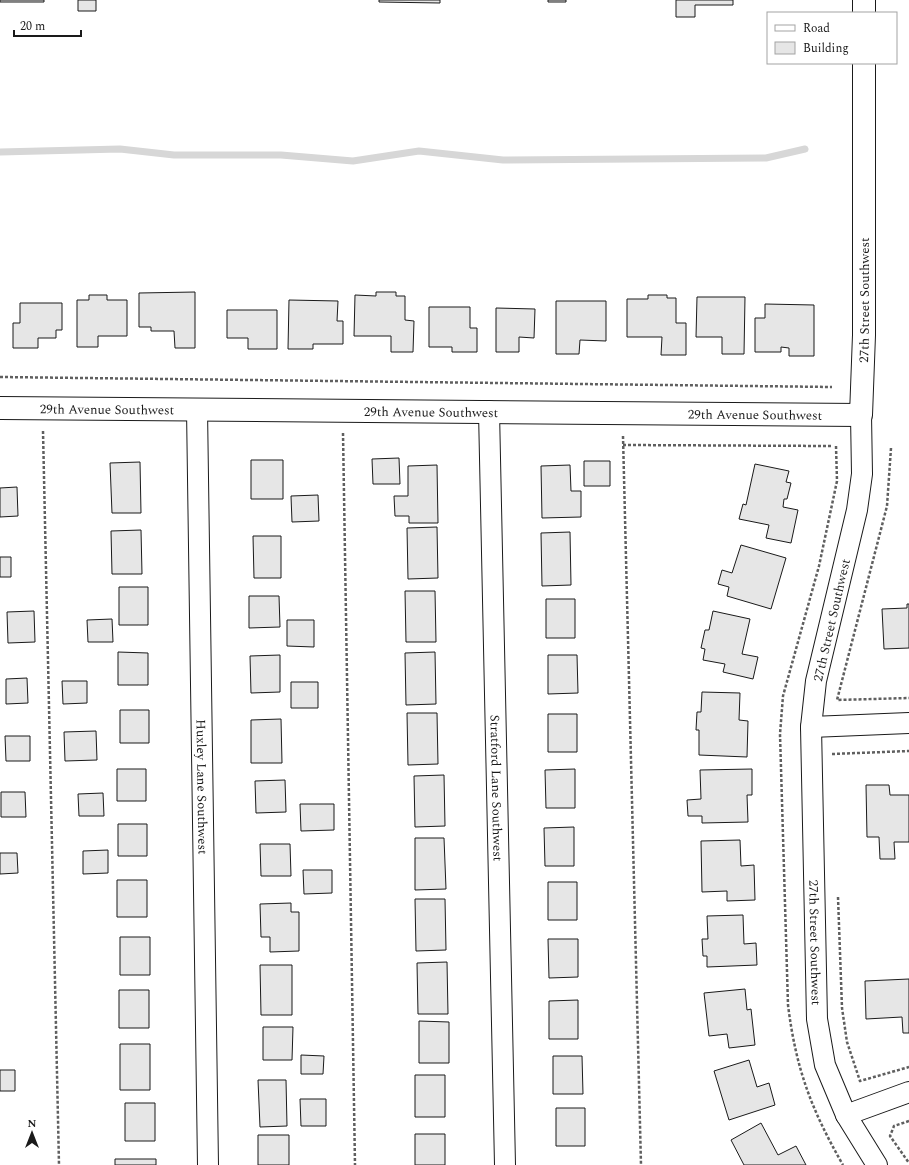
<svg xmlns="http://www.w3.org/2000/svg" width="909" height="1165" viewBox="0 0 909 1165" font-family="Spectral,serif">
<rect width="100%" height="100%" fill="#fff"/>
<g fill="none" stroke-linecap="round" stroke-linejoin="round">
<path stroke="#d7d7d7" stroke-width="7" d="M0,152l120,-3 54,6h107l72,6 66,-10 84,9 263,-2 39,-9"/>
</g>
<path fill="#e6e6e6" stroke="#1a1a1a" d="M0,0h44v2h-44z
M78,0h18v11h-18z
M379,0h61v3l-61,-1z
M548,0h18v2h-18z
M676,0h57v5h-38v12h-19z
M195,292v56h-20l-1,-17h-23v-4h-12v-34z
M376,292h20v4h9v24l9,1 -1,31h-22v-16h-37l1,-41 21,1z
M89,295h18v5h20v36h-29v11h-21v-47h12z
M648,295h19v3h9v25h10v32h-25l1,-18h-35v-38h21z
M697,297h48l-1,57h-22v-17h-26z
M289,300l49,1 -1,20h6v23h-30v5h-25z
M556,301h50v40l-26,-1 -1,14h-23z
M20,303h42v27h-6v8h-18v10h-25v-25h7z
M765,304l49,1v51h-25v-8l-8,-1v5h-26v-34h10z
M429,307h41v21h7v24h-25v-5h-23z
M496,308l39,1 -1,29 -15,-1v15h-23z
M227,310h50v39h-29v-11h-21z
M399,458l1,26h-27l-1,-25z
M251,460h32v39h-32z
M584,461h26v25h-26z
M140,462l1,51h-29l-2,-50z
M755,464l34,7 -3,11 5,1 -4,16h-3l-1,8 15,3 -7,33 -25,-5 3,-13 -30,-6 4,-15 3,1z
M437,465l1,58h-29v-7h-14l-1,-20h14v-30z
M570,465l1,26h10v26l-39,1 -1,-52z
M17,487l1,29 -18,1v-29z
M318,495l1,26 -27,1 -1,-26z
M437,527l1,51 -30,1 -1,-51z
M141,530l1,44h-30l-1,-43z
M570,532l1,53 -29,1 -1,-53z
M253,536h28v42h-27z
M741,545l45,13 -15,51 -44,-13 2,-9 -11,-3 4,-14 10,3z
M0,557h11v20h-11z
M119,587h29v38h-29z
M405,591h30l1,51h-30z
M249,596h30l1,31 -31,1z
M546,599h29v39h-29z
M907,604h2v44l-25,1 -2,-40 25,-1z
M34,611l1,31 -27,1 -1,-31z
M713,611l37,8 -8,35 16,3 -5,22 -30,-7 2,-8 -22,-4 2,-11 -4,-1 4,-18h4z
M112,619l1,23h-25l-1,-22z
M287,620h27v27l-27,-1z
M118,652l30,1v32h-30z
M435,652l1,52 -30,1 -1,-52z
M280,655v37l-29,1 -1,-37z
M548,655h29l1,38 -30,1z
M27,678l1,25 -22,1v-25z
M62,681h25v22l-24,1z
M291,682h27v26h-27z
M702,692l38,1 -1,27 9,1 -1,36 -48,-2v-25h-3l1,-18h4z
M120,710h29v33h-29z
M407,713h30l1,51 -30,1z
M548,714h29v38h-29z
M281,719l1,44h-31v-43z
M96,731l1,29 -32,1 -1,-29z
M5,736h25v25h-24z
M117,769h29v32h-29z
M575,769v39h-29l-1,-38z
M752,769v26h-5l1,27 -46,1v-7h-14l-1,-16 14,-1 -1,-29z
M444,775l1,51 -30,1 -1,-51z
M285,780l1,32 -30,1 -1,-32z
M866,785h23l1,10h19v47h-15l1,17h-15l-1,-22h-12z
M1,792h24l1,25h-25z
M103,793l1,23h-25l-1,-22z
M300,804h34v26l-33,1z
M118,824h29v32h-29z
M574,827v39h-29l-1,-38z
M415,838h29l2,51 -31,1z
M740,840l1,26 13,-1 1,35 -28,1v-10l-25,1 -1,-51z
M260,844h30l1,32h-30z
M108,850v23l-25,1v-23z
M0,853h17l1,20 -18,1z
M303,870h29v23l-28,1z
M117,880h30v37h-30z
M548,882h29v38h-29z
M415,899h30l1,51 -30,1z
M291,903v9h8v39l-29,1v-15h-9l-1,-33z
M743,915l1,29 12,-1 1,22 -50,2v-11h-4l-1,-17h6l-1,-23z
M120,937h30v38h-30z
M548,939h30v38l-29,1z
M447,962l1,52h-30l-1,-51z
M260,965h32v50h-31z
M909,979v54h-6l-1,-16 -36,2 -1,-38z
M745,989l2,21 4,-1 4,36 -26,3 -2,-14 -18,2 -5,-43z
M119,990h30v38h-30z
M578,1000v39h-29v-38z
M419,1021l30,1v41h-30z
M263,1027h30l-1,33h-29z
M120,1044h30v46h-30z
M301,1055l23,1 -1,18h-22z
M553,1056h29l1,38h-30z
M749,1060l8,27 12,-4 6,22 -46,15 -15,-49z
M0,1070h15v21h-15z
M415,1075h30v42h-30z
M258,1080h28l1,46 -27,1z
M300,1099h26v27h-25z
M125,1103h30v38h-30z
M556,1108h29v38h-29z
M761,1123l17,32 18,-9 10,19h-62l-13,-25z
M415,1134h30v31h-30z
M258,1135h31v30h-31z
M115,1159h41v6h-41z"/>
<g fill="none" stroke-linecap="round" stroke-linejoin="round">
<defs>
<g id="street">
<path id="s1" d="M197,409l11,756"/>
<path id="s2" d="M489,411l16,754"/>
<path id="s3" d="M861,415l1,59 -5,36 -41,171 -5,46 6,292 8,46 21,50 31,50"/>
<path d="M811,727l98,-4"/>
<path d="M846,1115l63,-23"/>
</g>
<g id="secondary">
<path d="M864,0v13"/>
<path id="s4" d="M0,408l861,7 3,-80v-272"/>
</g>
</defs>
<use href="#street" stroke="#1a1a1a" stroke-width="22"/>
<use href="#secondary" stroke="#1a1a1a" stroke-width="24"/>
<path stroke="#5f5f5f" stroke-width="2.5" stroke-dasharray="3 2" stroke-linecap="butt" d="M0,377l832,10
M43,431l16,734
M343,433l12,732
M623,436l18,729
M623,445l208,1
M836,446l1,35 -18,85 -36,130 -3,38 8,271c8,64 23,104 55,160
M891,448l-4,58 -50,194 72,-2
M832,754l77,-3
M838,897l4,111 5,34 13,39 49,-14
M909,1121l-15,5 -4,10 19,27"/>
<use href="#street" stroke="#fff" stroke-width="20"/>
<use href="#secondary" stroke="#fff" stroke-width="22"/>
</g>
<g text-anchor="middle" stroke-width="3" stroke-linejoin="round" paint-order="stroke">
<g font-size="13" fill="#1a1a1a" stroke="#fff">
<text dy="5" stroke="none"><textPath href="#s4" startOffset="976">27th Street Southwest</textPath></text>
<text dy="5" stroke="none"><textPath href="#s4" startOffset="107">29th Avenue Southwest</textPath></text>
<text dy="5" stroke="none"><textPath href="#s4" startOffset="431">29th Avenue Southwest</textPath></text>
<text dy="5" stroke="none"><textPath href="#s4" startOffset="755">29th Avenue Southwest</textPath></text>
<text transform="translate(831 620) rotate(-77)" y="5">27th Street Southwest</text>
<text dy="5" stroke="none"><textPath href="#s1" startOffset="378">Huxley Lane Southwest</textPath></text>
<text dy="5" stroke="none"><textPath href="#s2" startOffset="377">Stratford Lane Southwest</textPath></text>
<text dy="5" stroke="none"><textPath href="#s3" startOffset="533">27th Street Southwest</textPath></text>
</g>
</g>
<rect x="767" y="12" width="130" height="52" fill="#ffffff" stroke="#a3a3a3"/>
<rect x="775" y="25" width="20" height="6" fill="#ffffff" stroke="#a3a3a3"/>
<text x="803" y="32" font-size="12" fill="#1a1a1a">Road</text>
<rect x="775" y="42" width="20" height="12" fill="#e6e6e6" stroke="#a3a3a3"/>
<text x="803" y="52" font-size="12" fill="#1a1a1a">Building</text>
<g transform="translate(32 1133)" stroke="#ffffff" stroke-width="3" paint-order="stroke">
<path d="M0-3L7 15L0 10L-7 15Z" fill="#1a1a1a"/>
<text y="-6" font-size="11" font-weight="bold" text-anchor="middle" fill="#1a1a1a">N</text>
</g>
<path d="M14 30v6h67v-6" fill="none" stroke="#1a1a1a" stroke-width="2"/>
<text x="20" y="30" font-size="12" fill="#1a1a1a" stroke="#ffffff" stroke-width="3" paint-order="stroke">20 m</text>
</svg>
